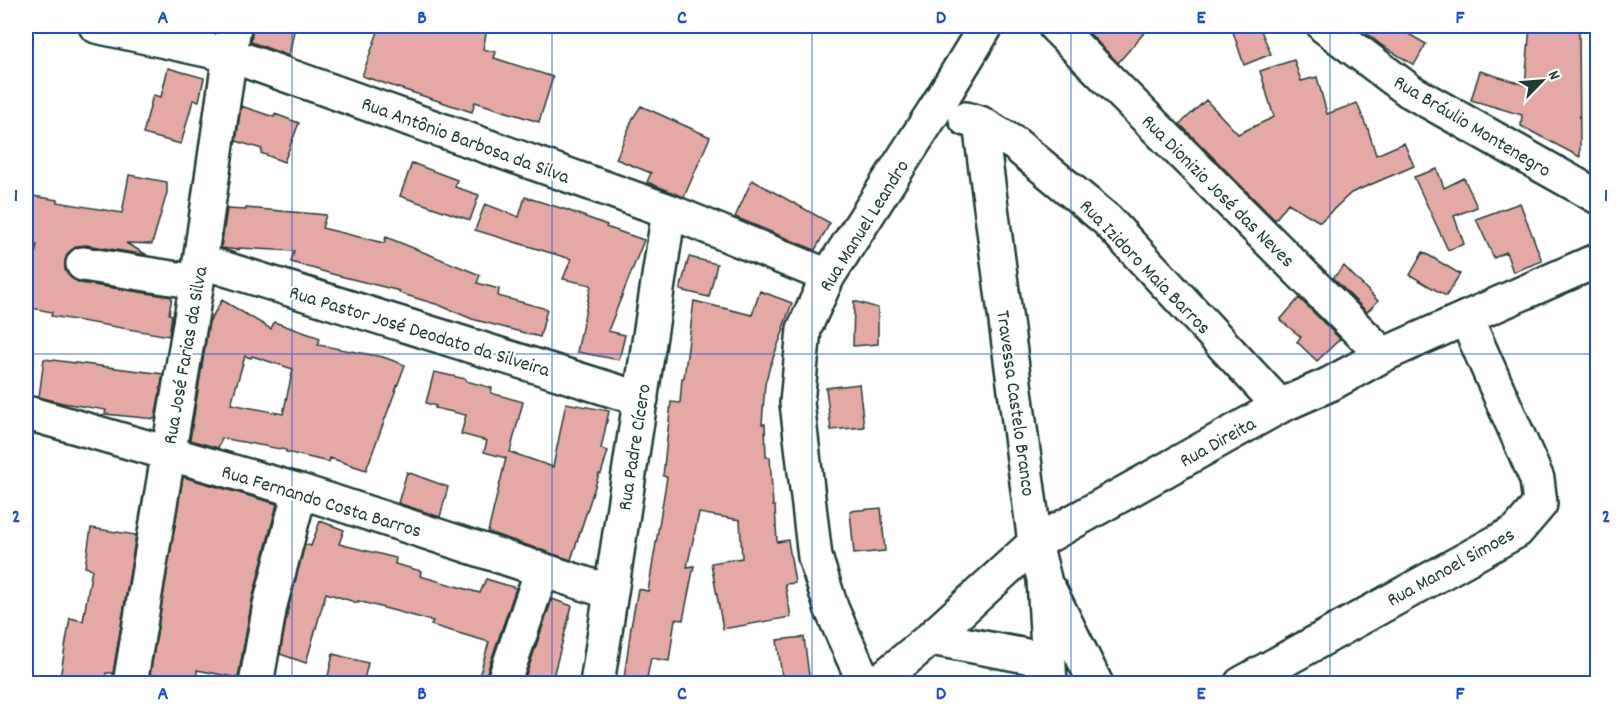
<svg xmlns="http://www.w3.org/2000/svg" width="1623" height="709" viewBox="0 0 1623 709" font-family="Dekko,sans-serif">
<rect width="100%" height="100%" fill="#fff"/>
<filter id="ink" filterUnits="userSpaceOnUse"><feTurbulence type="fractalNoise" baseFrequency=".0167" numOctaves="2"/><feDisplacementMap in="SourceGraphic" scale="12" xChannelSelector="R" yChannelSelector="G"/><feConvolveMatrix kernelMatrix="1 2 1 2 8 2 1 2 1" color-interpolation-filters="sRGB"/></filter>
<g filter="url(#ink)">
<path fill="#e4a9a4" stroke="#1f3d34" stroke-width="1.5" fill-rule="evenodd" d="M253,26h42l-6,30 -38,-14z
M380,26h89l18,3 -4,20 13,3 -2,6 59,19 -14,45 -64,-20 -3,10 -110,-36z
M1096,26h54l-32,37 -29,-30z
M1231,26h28l12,28 -27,11z
M1358,26h37l31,18 -12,21 -33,-20z
M1530,26h49l1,131 -59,-31 1,-11 -51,-15 9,-29 45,14z
M1294,60l7,21 16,-4 10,37 30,-11 9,23h1l9,29 28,-12 10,23 -63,27 -31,29 -32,-19 -13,17 -95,-96 26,-24 32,34 36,-17 -14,-46z
M168,68l36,10 -5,23 -6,-1 -12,44 -38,-10 10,-39 8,2z
M241,106l33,11 1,-3 24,9 -15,39 -23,-9 1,-4 -26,-8z
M641,106l69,31 -26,60 -37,-15 4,-9 -35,-14 17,-41z
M412,163l45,17 -2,7 24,8 -9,25 -70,-24z
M1437,169l7,19 20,-10 13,29 -23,9 10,28 -16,6 -34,-73z
M129,175l38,7v11l-15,51 -26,-1 21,12 -61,-10 -9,1 -9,7 -3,8v9l6,8 9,5 92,14 -3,17 3,1 -3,21 -118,-20 1,-4 -26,-5v-8l11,-54 -11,-3v-47l32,5 -1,2 65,11z
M752,180l78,43 -15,27 -80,-33z
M525,197l42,13 40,15 -1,2 38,13 -36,91 17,4 -6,25 -42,-8 14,-67 -28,-6 8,-20 -96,-29 10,-26 34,13z
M1520,203l22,58 -29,11 -7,-20 -12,6 -18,-39z
M246,208l80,7 -4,13 62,15 2,-6 94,38 -3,8 22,6 -1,7 49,13 -7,28 -68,-18 -33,-14 -40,-12 1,-2 -68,-17 -41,-12 3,-11 -55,-3v2l-18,-2 6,-39 19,1z
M1423,252l37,22 -14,22 -36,-21z
M689,257l28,7 -8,33 -29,-7z
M1344,266l34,35 -11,11 -34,-34z
M760,291l32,12 -9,25 1,1 -14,37 -5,18 -3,40h3l1,33h4l3,49h2l2,36 11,-2 7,43 -10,1 6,33 -68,12 -12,-66 31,-5 -2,-38 -41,-7 -12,54 7,-1 -11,54 -8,-1 -6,42 -18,-3 -5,25 -22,-4 7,-52 7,-38 10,2 19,-114 -4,-1 8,-74 9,1 2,-25h2l10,-77 58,14z
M1299,298l41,41 -23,22 -20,-19 4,-5 -21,-17z
M222,300l49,29 3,-7 46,16 -2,7 65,12 22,8 -39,105 -36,-12 -1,4 -43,-10v-2l-64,-12 -4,10 -28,-8 19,-118zM245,356l6,2 1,-2 41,13 -10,45 -52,-10z
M854,301l24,7v36l-25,2z
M44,359l119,15 -8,45 -50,-5 1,-4 -43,-7 -24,-6z
M434,372l32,7v2l26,7 -1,5 32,9 -13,50 43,15 13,-64 43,8 -8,38 7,2 -7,23h-2l-28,86 -83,-28 18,-74 -22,-6 3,-11 -26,-7 5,-19 -31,-7 1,-2 -10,-3z
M859,384l5,43 -33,3 -5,-42z
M407,472l41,15 -8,30 -42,-14z
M183,477l94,27 -25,96 -14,78 -41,-8v7l-47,-2z
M881,508l4,43 -31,3 -4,-43z
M320,521l24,9 -5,14 57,14 -1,6 26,7 -1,5 60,17 6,-14 30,9 -31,90v6h-8l12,-42 -58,-17 2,-4 -75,-20v2l-32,-10 -20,70 -26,-9 8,-45 17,-65 6,2z
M91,528l45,7 -23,138h-7l-2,11h-45l11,-66 13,3 9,-52 -7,-2z
M552,599l20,7 -21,78h-28z
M804,637l6,47h-27l-6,-44z
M333,654l35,9 -5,21h-7l-28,-8z"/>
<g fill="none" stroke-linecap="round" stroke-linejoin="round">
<defs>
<path id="minor" d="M96,26l134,29 439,156 159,65
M1055,26l328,329
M1324,26l86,65 188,106
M966,119l14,4 35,21 92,76 173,186
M980,123l55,420 9,36 6,105
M200,261l441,138
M83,264l114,18
M31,414l269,77 310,101
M1050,591l46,93
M931,638l117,22
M130,684l67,-402 37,-256
M256,684l14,-79 30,-114
M503,684l39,-114
M597,684l72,-473
M865,684l-33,-74 -17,-53 -18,-154 7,-74 24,-53 108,-168 50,-82
M876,684l55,-46 104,-95 245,-137 50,-22 53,-29 83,-37 132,-58
M1241,684l276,-153 23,-27 -3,-25 -71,-161"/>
</defs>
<use href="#minor" stroke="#1f3d34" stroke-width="38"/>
<use href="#minor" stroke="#fff" stroke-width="33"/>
</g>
</g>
<path fill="none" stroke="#1d4ed8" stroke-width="1.5" stroke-opacity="0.55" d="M292,26v658M552,26v658M812,26v658M1071,26v658M1330,26v658M26,354h1572"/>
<g text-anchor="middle" stroke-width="4.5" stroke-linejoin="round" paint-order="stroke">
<g font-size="20" fill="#1f3d34" stroke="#fff">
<text transform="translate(1473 125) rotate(31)" y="7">Rua Bráulio Montenegro</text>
<text transform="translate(466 139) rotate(20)" y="7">Rua Antônio Barbosa da Silva</text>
<text transform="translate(1219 190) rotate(45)" y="7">Rua Dionizio José das Neves</text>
<text transform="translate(863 225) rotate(-58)" y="7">Rua Manuel Leandro</text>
<text transform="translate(1146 266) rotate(46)" y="7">Rua Izidoro Maia Barros</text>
<text transform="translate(420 330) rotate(17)" y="7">Rua Pastor José Deodato da Silveira</text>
<text transform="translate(184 355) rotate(-80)" y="7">Rua José Farias da Silva</text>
<text transform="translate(1017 403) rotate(82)" y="7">Travessa Castelo Branco</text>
<text transform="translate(1217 441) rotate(-29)" y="7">Rua Direita</text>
<text transform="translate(633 447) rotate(-81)" y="7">Rua Padre Cícero</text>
<text transform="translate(322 500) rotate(17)" y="7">Rua Fernando Costa Barros</text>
<text transform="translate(1450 566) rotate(-29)" y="7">Rua Manoel Simoes</text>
</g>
</g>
<rect width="1623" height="709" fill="none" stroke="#fff" stroke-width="66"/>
<g transform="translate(1542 81) rotate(65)" stroke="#ffffff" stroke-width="4.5" paint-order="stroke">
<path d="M0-4.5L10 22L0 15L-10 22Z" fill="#1f3d34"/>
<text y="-9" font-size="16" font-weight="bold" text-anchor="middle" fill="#1f3d34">N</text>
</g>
<rect x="33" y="33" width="1557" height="643" fill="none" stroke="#1d4ed8" stroke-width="2"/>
<g font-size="20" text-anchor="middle" font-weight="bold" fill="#1d4ed8">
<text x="163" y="23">A</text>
<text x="422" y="23">B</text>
<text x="682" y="23">C</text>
<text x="941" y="23">D</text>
<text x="1201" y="23">E</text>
<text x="1460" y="23">F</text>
<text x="16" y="201">1</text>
<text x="1606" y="201">1</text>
<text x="16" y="522">2</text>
<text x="1606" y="522">2</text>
<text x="163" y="699">A</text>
<text x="422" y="699">B</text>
<text x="682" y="699">C</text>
<text x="941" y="699">D</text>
<text x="1201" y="699">E</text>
<text x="1460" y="699">F</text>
</g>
</svg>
